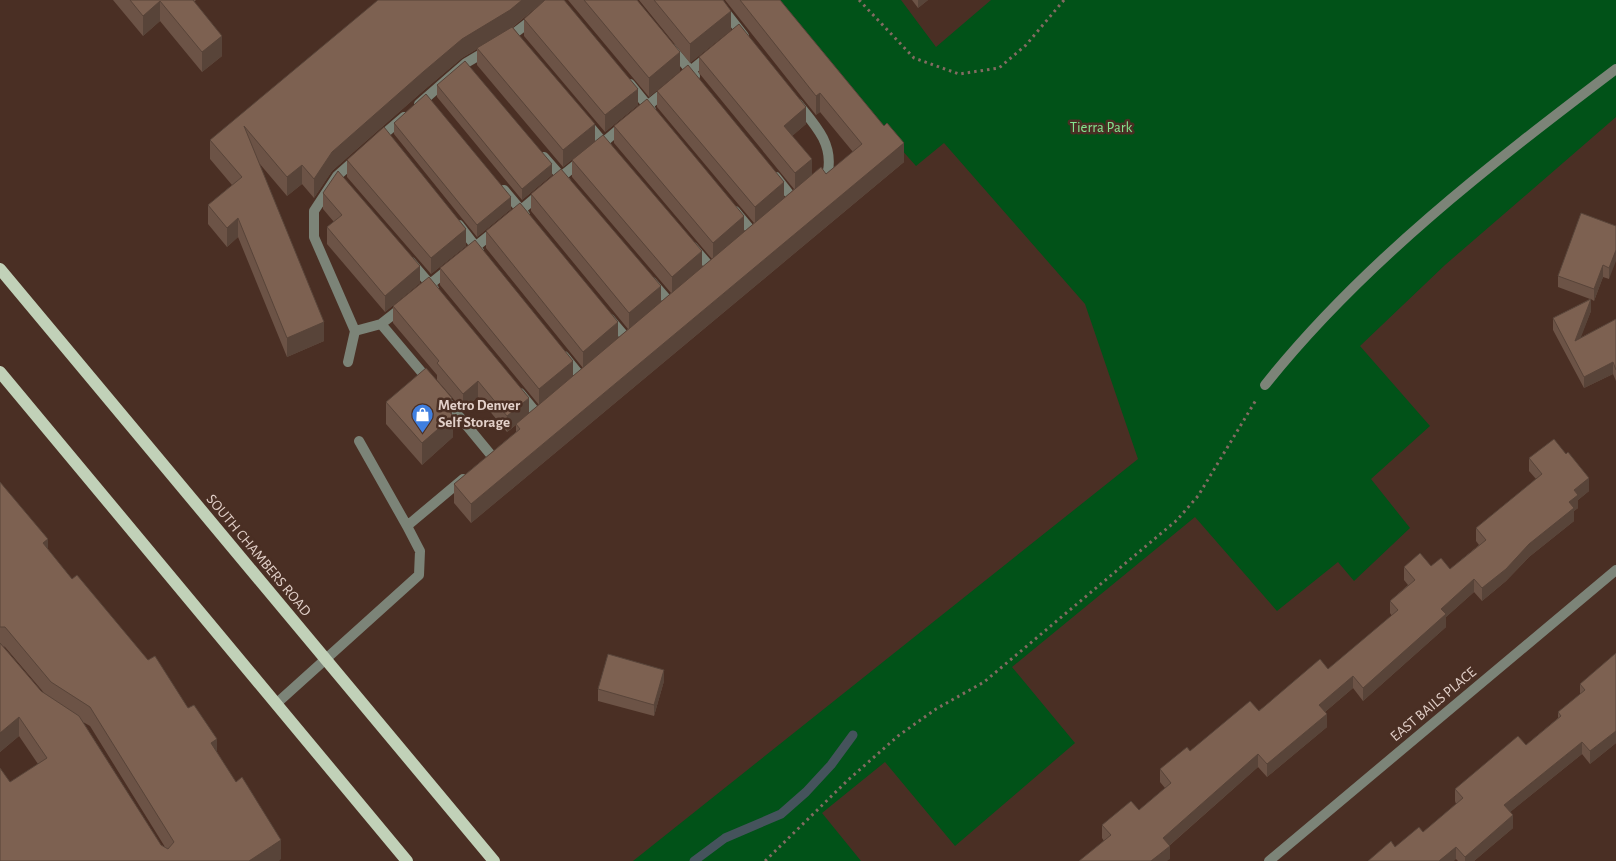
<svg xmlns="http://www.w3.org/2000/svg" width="1616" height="861" viewBox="0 0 1616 861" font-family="'Alegreya Sans',sans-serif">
<rect width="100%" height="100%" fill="#4a2f24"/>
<path fill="#015218" d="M774,0h127l35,47 55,-47h625v117l-171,148 -85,81 70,80 -59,53 39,49 -56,53 -16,-19 -61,49 -82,-94 -183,150 63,76 -120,103 -70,-84 -63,51 39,48h-228l505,-402 -53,-155 -141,-161 -28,23 -88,-99z"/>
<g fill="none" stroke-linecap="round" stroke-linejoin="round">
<path stroke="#45535c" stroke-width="9" d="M694,861l31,-23 56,-24 25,-22 25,-27 22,-30"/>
<path stroke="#836b62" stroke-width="3" stroke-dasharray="2.5 4" stroke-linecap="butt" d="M859,0l55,58 45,16 40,-6 27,-23 38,-45
M765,861l83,-81 50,-44 38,-27 48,-27 193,-162 21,-24 58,-96"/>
<path stroke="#7c8478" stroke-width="10" d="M716,0l28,36
M507,39l26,-20
M672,49l23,27
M682,78l27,-22
M630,84l21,26
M419,104l47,-41 22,-13
M798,104c17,21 35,39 30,67l-12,10
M641,111l26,-21
M586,122l21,25
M377,140l27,-23
M597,148l27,-23
M544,157l22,25
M776,177l18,23
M556,181l26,-21
M504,190l21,25
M735,211l19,23
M514,216l27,-23
M459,225l20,26
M693,247l19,22
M469,252l26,-21
M411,262l23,27
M652,282l19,22
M423,290l27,-22
M610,319l18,21
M381,324l23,-18
M355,331l26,-7 49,58
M564,356l18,22
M348,362l7,-31 -41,-94v-26l23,-35 18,-16
M520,393l18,22
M444,398l47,57
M359,441l48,85
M277,703l142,-128 1,-24 -13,-25 56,-47"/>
<path stroke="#7c8478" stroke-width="10" d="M1265,385c98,-123 226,-221 351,-316
M1269,861l347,-291"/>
<path stroke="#c1d1b8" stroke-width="12" d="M0,269l494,592
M0,372l407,489"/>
</g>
<path fill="#6c5346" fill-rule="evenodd" d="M113,0h83l-2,2 28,54 -20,16 -42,-51 -17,15z
M545,0l-32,27 82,114 -32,26 -86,-102v-16l-15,9 -39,33 -91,80 -18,27 -12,-14 -15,12 -28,-33 65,178 -37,16 -49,-120 -11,10 -19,-23v-19l24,-20 -22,-26v-19z
M568,0h69l43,71 -31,26z
M639,0h84l8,30 -41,33z
M725,0h55l124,162 -433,361 -17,-20v-19l62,-52v-7l-9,7 -29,-35 -15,13 -26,-30v-5l-44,-52v-17l136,107 10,-8 -99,-120v-17l133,108 10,-8 -97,-120v-17l132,107 10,-9 -97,-118v-17l130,108 10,-9 -99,-116v-17l130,107 10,-8 -98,-116v-17l130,106 10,-9 -97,-116v-16l127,107 10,-9 -95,-116v-16l107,67 -14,12 20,39 14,-1 27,-22 -33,-40 -4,3z
M912,0h16l-10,8z
M524,19l114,86 -33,27 -81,-96z
M437,85l115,90 -30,25 -85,-103z
M394,123l117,86 -34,28 -83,-103z
M347,160l119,86 -35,28 -84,-97z
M323,193l97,90 -35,29 -58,-68v-17l7,-5 -11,-13z
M1616,226l-7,53 -6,-2 -9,24 -3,-2v12l-11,27 36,-19v62l-3,-7 -29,14 -31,-58v-12l37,-19 -32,-12v-11z
M386,402l66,12 1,23 -31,28 -36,-41z
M1529,458l60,33 -11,9v8l-4,3v10l-45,36 -23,24 -24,20 -8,-9 -28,25v10l-83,74 -10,-13 -28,24 2,15 -60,50 -9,-10 -89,79 1,13 -66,-18 -2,-3v-13l37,-15 26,-22 -5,-6v-13l168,-100 64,-53 -2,-3v-12l18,-16 -4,-5v-13l27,-1 19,3 29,-24 -3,-4v-13l60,-49 -7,-8z
M0,482l48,68 24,29 116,129 29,44 64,107 -281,2 10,-79 28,-18 -19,-28 -19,16zM3,646l2,1 40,47 -4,-3zM83,722l7,4 75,121 -4,-2z
M1616,653v90l-26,21 -8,-10 -72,58 3,16 -39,33h-16l-2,-2 -61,-12 28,-15 33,-28 -1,-3v-12l71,-44 32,-27v-6l22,-17v-11z
M664,681l-10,35 -56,-15v-12z"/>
<path fill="#584439" d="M522,0h23l-35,29 -48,29 -39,33 -91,80 -18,27v-19l18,-27 91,-80 39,-33z
M918,0h10l-10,8z
M160,1v20l-17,15v-20z
M731,11v19l-41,33v-19z
M222,36v20l-20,16v-20z
M680,52v19l-31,26v-19z
M638,89v16l-33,27v-17z
M820,93v19l-4,3v-19z
M806,107v17l-22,19v-17z
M595,124v17l-32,26v-17z
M904,143v19l-433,361v-19z
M812,159v17l-17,14v-17z
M552,164v11l-30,25v-11z
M302,165v19l-15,12v-19z
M784,182v17l-29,25v-17z
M511,197v12l-34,28v-12z
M744,216v17l-31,26v-16z
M238,218v19l-11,10v-19z
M466,229v17l-35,28v-16z
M1616,250v11l-7,18v-11z
M702,251v17l-30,26v-17z
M1603,265v12l-9,24v-12z
M420,266v17l-35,29v-16z
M661,286v17l-32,27v-17z
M1591,299v12l-16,42v-12z
M324,322v19l-37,16v-19z
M618,322v17l-35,29v-16z
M573,361v16l-34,29v-17z
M1613,362v12l-29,14v-11z
M478,381v16l-15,13v-16z
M452,398v19l1,-1v21l-31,28v-22l22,-38z
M529,398v16l-22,18v-16z
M1589,478v13l-11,9v8l-4,3v10l-45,36 -23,24 -24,20v-13l87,-86 5,-12z
M48,539v19l-5,-15z
M1474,579v13l-28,25v10l-83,74v-13l78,-79z
M664,670v11l-10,35v-11z
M1353,676v12l-34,29v-12z
M1327,714v13l-60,50v-13z
M19,717v19l-19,16v-19z
M1616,731v12l-26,21v-13z
M217,739v19l-6,-15z
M1582,742v12l-78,63v-12z
M1258,754v13l-95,84v-13z
M1513,815v13l-39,33h-9v-4z
M281,840v19l-2,2h-30z
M1170,846v13l-3,2h-16z
M1456,847v12l-2,2h-15z"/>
<path fill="#7d6151" stroke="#584439" d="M130,0h63l29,36 -20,16 -42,-51 -17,15z
M378,0h144l-12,10 -48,29 -39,33 -91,80 -18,27 -12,-14 -15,12 -43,-51 80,196 -37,16 -49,-120 -11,10 -19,-23 34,-28 -32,-37z
M545,0h19l74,89 -33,26 -81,-96z
M584,0h53l43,52 -31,26z
M654,0h69l8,11 -41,33z
M740,0h40l104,126 3,-3 17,20 -433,361 -17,-20 66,-55 -4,-5 305,-257 5,7 36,-30 -42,-51 -4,3z
M739,24l67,83 -22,19 28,33 -17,14 -96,-116z
M512,27l83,97 -32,26 -86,-102z
M465,61l87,103 -30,25 -85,-104z
M688,65l96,117 -29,25 -98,-116z
M426,94l85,103 -34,28 -83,-102z
M647,99l97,117 -31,27 -99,-117z
M384,127l82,102 -35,29 -84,-98z
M603,135l99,116 -30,26 -100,-117z
M561,169l100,117 -32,27 -98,-119z
M338,171l82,95 -35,30 -58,-69 15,-12 -19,-22z
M520,203l98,119 -35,30 -97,-121z
M1581,213l35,13v24l-7,18 -6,-3 -9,24 -36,-13z
M475,240l98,121 -34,28 -99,-121z
M429,277l100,121 -22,18 -29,-35 -15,13 -26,-31 2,-2 -46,-55z
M1591,299l-16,42 41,-22v51l-3,-8 -29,15 -31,-59z
M426,368l26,30 -8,7 9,11 -31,27 -36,-41z
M1554,439l12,15 2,-2 21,26 -15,12 4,5 -9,7 5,6 -45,36 -23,25 -24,19 -8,-9 -33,30 5,5 -83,74 -10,-12 -34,29 8,9 -60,50 -9,-10 -95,84 7,8 -19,15h-72l32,-26 -9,-10 29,-24 8,9 32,-27 -11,-14 27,-22 3,4 60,-50 9,10 61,-52 8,10 70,-59 -8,-9 25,-21 -11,-13 16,-14 11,13 10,-8 9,11 36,-29 -10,-12 66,-54 -13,-16z
M0,482l48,57 -5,4 29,36 5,-4 71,85 7,-4 33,52 6,-3 23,34 -6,4 25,39 6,-5 39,63 -32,21h-249v-93l10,14 37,-24 -28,-41 -19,16v-90l41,48 38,25 82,129 7,4 6,-7 -84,-135 -39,-25 -46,-55h-5z
M1616,653v78l-26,20 -8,-9 -78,63 9,10 -48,42 -9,-10 -17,14h-71l23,-20 4,6 24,-20 4,5 40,-34 -8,-9 63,-53 8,9 35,-29 -3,-4 27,-22 -5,-6z
M608,654l56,16 -10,35 -56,-16z"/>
<defs>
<symbol id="shop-pin" viewBox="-11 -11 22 30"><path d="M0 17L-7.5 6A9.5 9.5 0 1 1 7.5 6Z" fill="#3f7fe0" stroke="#4a2f24"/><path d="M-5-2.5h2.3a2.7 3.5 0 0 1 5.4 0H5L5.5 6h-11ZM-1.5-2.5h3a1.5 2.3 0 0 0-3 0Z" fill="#fff"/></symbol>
</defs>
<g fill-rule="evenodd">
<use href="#shop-pin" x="410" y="402" width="25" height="34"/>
</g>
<g text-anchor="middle" stroke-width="5" stroke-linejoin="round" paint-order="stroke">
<g font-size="15" fill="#84e48f" stroke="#4a2f24">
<text x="1101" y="132">Tierra Park</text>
</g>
<g font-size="15" font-weight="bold" fill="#e2d0c9" stroke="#4a2f24" text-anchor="start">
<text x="438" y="410">Metro Denver<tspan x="438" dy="17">Self Storage</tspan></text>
</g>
<g font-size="15" fill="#e2d0c9" stroke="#4a2f24">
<text transform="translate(259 555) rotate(50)" y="5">SOUTH CHAMBERS ROAD</text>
<text transform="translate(1433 704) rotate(-40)" y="5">EAST BAILS PLACE</text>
</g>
</g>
</svg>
